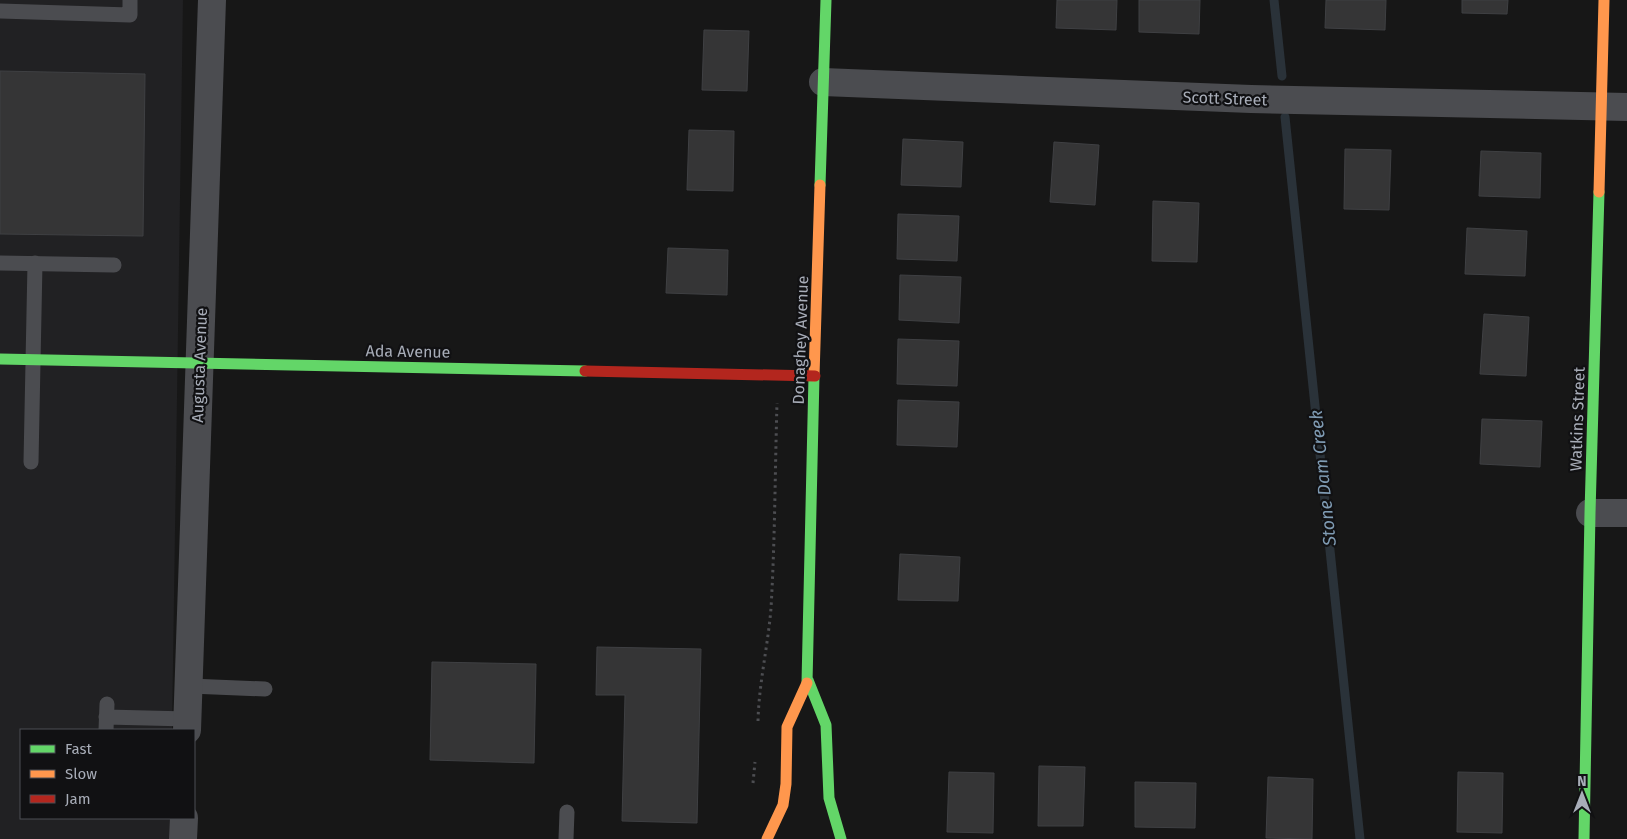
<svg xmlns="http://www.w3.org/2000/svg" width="1627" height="839" viewBox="0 0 1627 839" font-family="'Fira Sans',sans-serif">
<rect width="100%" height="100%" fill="#171717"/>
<path fill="#212123" d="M0,0h183l-11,730h-151v88h150l-1,21h-170z"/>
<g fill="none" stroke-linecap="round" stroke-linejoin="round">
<path stroke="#2a3239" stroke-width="9" d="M1274,0l8,76
M1285,117l75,722"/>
</g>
<path fill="#353536" stroke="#3f4043" d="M1057,0h60l-1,30 -60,-2z
M1139,0h61l-1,34 -60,-2z
M1326,0h60l-1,30 -60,-2z
M1462,0h46l-1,14 -45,-1z
M704,30l45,1 -2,60 -45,-1z
M0,71l145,3 -2,162 -143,-2z
M689,130l45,1 -1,60 -46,-1z
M903,139l60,3 -2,45 -60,-2z
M1054,142l45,3 -4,60 -45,-3z
M1345,149l46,1 -2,60 -45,-1z
M1481,151l60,2 -1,45 -61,-2z
M1153,201l46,2 -2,59 -45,-1z
M898,214l61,2 -2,45 -60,-2z
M1467,228l60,3 -2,45 -60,-2z
M668,248l60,2 -1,45 -61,-2z
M900,275l61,2 -2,46 -60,-3z
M1484,314l45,3 -3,59 -46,-2z
M898,339l61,2 -2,45 -60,-2z
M898,400l61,2 -2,45 -60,-2z
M1482,419l60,2 -2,46 -60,-3z
M900,554l60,3 -2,44 -60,-1z
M597,647l104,2 -4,174 -75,-2 3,-126h-29z
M432,662l104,2 -2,99 -104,-3z
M1039,766l46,1 -2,59h-45z
M949,772l45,1 -1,60 -46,-1z
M1458,772l45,1 -1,60 -45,-1z
M1268,777l45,2 -1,60 -46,-1z
M1135,782l61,1 -1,45 -60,-1z"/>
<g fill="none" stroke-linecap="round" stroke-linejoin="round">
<path stroke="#4d4e52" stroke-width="3" stroke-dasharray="2.5 4" stroke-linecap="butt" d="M758,721c1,-39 10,-75 13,-113 4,-68 4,-137 6,-205
M753,783l2,-21"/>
<path stroke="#4b4c50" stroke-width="15" d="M0,11l130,4v-15
M0,263l114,2
M31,462l4,-199
M190,686l75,3
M106,717l82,2
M106,730l1,-26
M566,839l1,-27"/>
<path stroke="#4b4c50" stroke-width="28" d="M823,82l428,17 376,8
M1590,513h37
M187,730l25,-730
M183,839l1,-21"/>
<path stroke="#63d668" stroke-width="11" d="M820,185l6,-185
M0,359l585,12
M808,680l18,45 3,73 12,41
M807,683l7,-307
M1584,839l6,-326 9,-321"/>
<path stroke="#ff974d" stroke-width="11" d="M1599,192l5,-192
M814,376l6,-191
M767,839l16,-34 3,-21 1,-57 20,-44"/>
<path stroke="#b3261e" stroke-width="11" d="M585,371l230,5"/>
</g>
<g text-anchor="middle" stroke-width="4.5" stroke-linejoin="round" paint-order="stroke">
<g font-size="16" fill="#a8adb8" stroke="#111113">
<text transform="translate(1225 98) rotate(2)" y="6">Scott Street</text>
<text transform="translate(800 340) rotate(-88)" y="6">Donaghey Avenue</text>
<text transform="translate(408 351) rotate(1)" y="6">Ada Avenue</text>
<text transform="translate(199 365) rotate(-88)" y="6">Augusta Avenue</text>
<text transform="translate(1577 419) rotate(-88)" y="6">Watkins Street</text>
</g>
<g font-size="18" font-style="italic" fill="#7f9bb3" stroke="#111113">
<text transform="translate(1323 478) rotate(-96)" y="6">Stone Dam Creek</text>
</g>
</g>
<rect x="20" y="729" width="175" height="90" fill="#111113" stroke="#4d4f55"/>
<rect x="30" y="745" width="25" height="8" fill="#63d668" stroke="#4d4f55"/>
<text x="65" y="754" font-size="15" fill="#a8adb8">Fast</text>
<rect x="30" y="770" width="25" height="8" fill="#ff974d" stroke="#4d4f55"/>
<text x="65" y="779" font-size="15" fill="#a8adb8">Slow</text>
<rect x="30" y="795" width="25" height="8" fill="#b3261e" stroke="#4d4f55"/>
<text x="65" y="804" font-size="15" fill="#a8adb8">Jam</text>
<g transform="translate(1582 794)" stroke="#111113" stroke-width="4" paint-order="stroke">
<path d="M0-4L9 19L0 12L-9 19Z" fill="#a8adb8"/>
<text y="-8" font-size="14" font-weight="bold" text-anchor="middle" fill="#a8adb8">N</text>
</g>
</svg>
